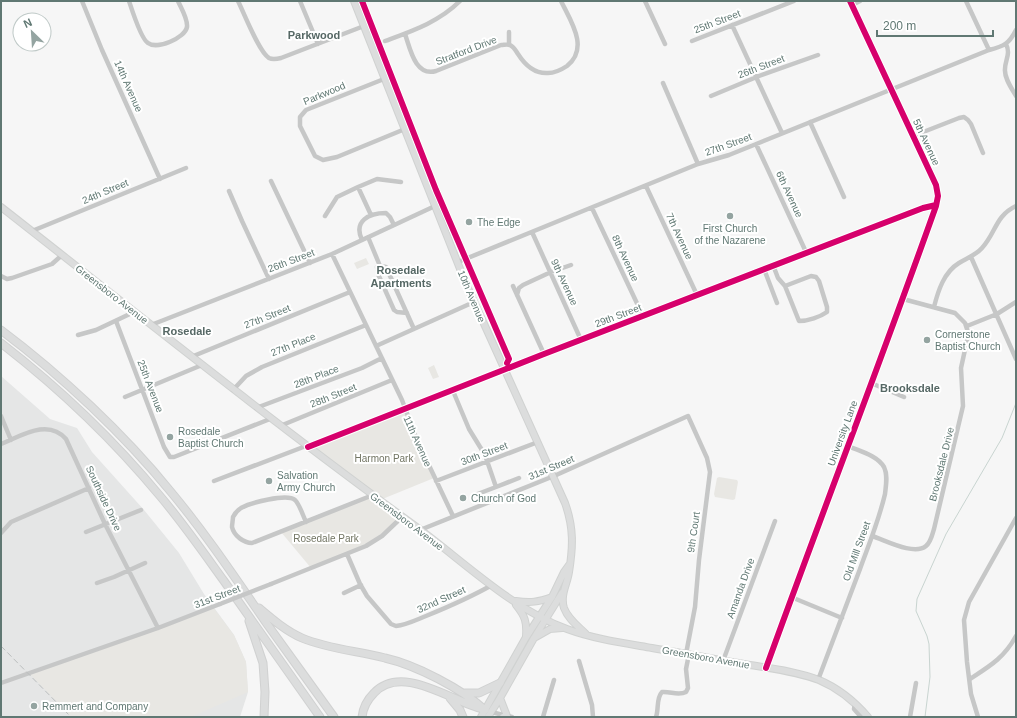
<svg xmlns="http://www.w3.org/2000/svg" width="1017" height="718" viewBox="0 0 1017 718" font-family="Helvetica,sans-serif">
<rect width="100%" height="100%" fill="#f6f6f6"/>
<path fill="#e5e6e6" d="M1,376l49,43 27,9 15,24 52,58 35,43 25,41 30,41 12,27 2,30 -8,25h-239z"/>
<path fill="#e8e7e3" d="M366,258l3,6 -12,5 -3,-6z
M434,365l5,12 -6,2 -5,-11z
M405,410l29,68 -54,22 22,17 -36,29 -55,22 -30,-36 92,-37 -65,-48z
M719,477l18,3 1,2 -3,17 -2,1 -18,-3 -1,-3 3,-16z
M213,607l21,28 12,27 2,30 -57,25h-120l-42,-44z"/>
<g fill="none" stroke-linecap="round" stroke-linejoin="round">
<path stroke="#c8d4d0" stroke-width="1" d="M925,717l5,-40 -1,-33 -2,-8 -11,-25 1,-12 29,-65 56,-96 14,-35"/>
<defs>
<path id="major" d="M354,1l112,283 99,219c9,25 8,44 4,69 -2,13 -9,23 -5,36 4,11 14,18 22,26
M1,207c138,108 275,218 417,321 46,34 94,81 149,101 27,10 56,14 85,19 31,5 61,11 92,16 24,4 52,7 75,16 19,8 36,22 49,37
M516,601c15,2 22,1 36,-4
M516,605c9,11 11,17 10,31
M536,637l14,-8 12,-1
M500,698l7,18 -4,1
M481,717l44,-78 27,-42 12,-25 5,-7
M488,717l12,-19 34,-60 28,-45"/>
<path id="highway" d="M1,330c60,45 123,104 170,162 35,42 65,87 96,132 22,31 45,62 67,93
M1,343c58,45 112,96 159,153 23,27 43,56 64,85 32,45 64,91 96,136
M259,608c13,11 27,23 43,30 26,11 56,13 83,20 31,7 77,31 100,52
M249,621l14,42 2,29 -1,25
M465,693h14l21,-10
M450,698l10,12 3,7
M362,717c1,-9 6,-18 12,-24 28,-30 78,9 109,16"/>
</defs>
<use href="#major" stroke="#d0d2d1" stroke-width="8"/>
<use href="#highway" stroke="#d0d1d1" stroke-width="9"/>
<path stroke="#c6c7c7" stroke-width="4.5" d="M82,1l20,49 58,129
M129,1c3,9 12,38 19,42 9,7 37,-5 39,-16 1,-8 -6,-19 -9,-26
M238,1c6,12 21,51 31,57 4,2 8,1 12,0l83,-32
M300,1l18,43
M645,1l20,43
M966,1l23,49
M852,5l8,-4
M732,25l50,108
M405,34c5,14 10,43 31,37l65,-26c3,0 6,-1 9,0 4,2 6,6 8,9 7,11 16,20 30,19 7,0 13,-3 19,-7 23,-18 3,-46 -6,-65
M385,41c27,-10 54,-19 75,-40
M692,41l102,-40
M1006,44c5,10 -1,16 -1,25 -1,9 7,20 11,27
M509,45v-13
M384,79l-78,31 -6,7v9l15,30 8,4 14,-3 68,-28
M663,83l35,81
M711,96l48,-20 59,-21
M810,122l34,75
M913,136l46,-18 5,-1 4,3 3,4 12,29
M756,144l50,108
M271,181l39,82
M646,186l51,109
M358,187l13,28
M229,191l13,30 27,58
M592,208l51,108
M325,216l12,-19 21,-10 19,-8 24,3
M32,231l154,-63
M532,232l49,108
M368,237l12,29 6,1 28,62
M362,240c-9,-19 7,-27 24,-27l4,4 4,8
M332,254l70,146 15,40 36,76
M971,257l45,102
M458,262l240,-98 31,-9 260,-105c15,-4 20,-6 27,-20
M773,265l5,13 7,8
M380,266l-3,1 1,7 16,36 3,2 10,1
M764,269l13,34
M1,276l6,3 5,-1 40,-14 10,-9
M811,276l5,1 3,4 8,26v5c-7,5 -19,9 -28,9l-14,-35z
M513,286l31,68
M517,295l2,-7 4,-3 28,-13 20,-7
M934,307c4,-16 10,-35 25,-44 8,-5 17,-8 23,-15 14,-15 13,-32 34,-42
M116,321l48,126 6,10h4l96,-38
M151,325l181,-71 103,-48
M967,326l30,-12 19,-12
M78,335l18,-5 38,-18
M376,346l98,-44
M191,357l159,-65
M871,383l33,14
M233,390l13,-14 16,-9 104,-42
M453,391l16,38 16,26 11,32 -21,8
M125,397l77,-32
M256,408l106,-40 20,-10
M1,416l10,24
M280,426l112,-46
M1,444c20,-8 47,-26 65,-5l39,85 53,104
M308,447l236,-93 379,-146 13,-3
M214,481l92,-35
M436,481l102,-39
M496,487l23,-9
M306,522c-3,-6 -6,-17 -11,-22 -8,-7 -45,3 -54,8 -3,2 -6,5 -8,9 0,3 -1,7 -1,10 2,9 12,16 20,16l121,-48
M420,530l134,-54 134,-60 19,42 3,14 -11,88 -4,47 -9,47
M86,532l55,-22
M1,533l10,-11 78,-34
M872,536c13,4 42,20 54,10 5,-4 6,-11 8,-17l29,-123 -2,-38 7,-32v-4l-3,-9 -10,-10 -52,-14
M347,554l13,30 7,12 24,28 5,2c10,-1 20,-6 30,-10 22,-9 45,-19 66,-31
M97,583l17,-6 31,-14
M271,584l95,-38 16,-10 20,-19
M344,593l17,-8
M791,597l51,21
M579,661l13,44 1,12
M723,661l52,-140
M766,668c56,-155 115,-307 170,-462l2,-10 -2,-11 -86,-184
M970,679c20,-13 34,-21 46,-43
M818,680c14,-37 28,-74 42,-111 9,-25 19,-49 25,-75 1,-9 3,-19 -1,-27 -7,-12 -25,-16 -36,-21
M1,683l157,-55 62,-24
M855,703l-1,6 7,8
M491,712l21,5
M543,717l11,-37
M656,717c3,-8 0,-19 6,-25 8,-1 16,4 24,0l2,-4 -2,-19 3,-15
M910,717l6,-34
M978,717l-7,-23 -4,-32 -3,-42 5,-18 47,-84"/>
<use href="#major" stroke="#dcdddd" stroke-width="6"/>
<use href="#highway" stroke="#dcdddd" stroke-width="7"/>
<path stroke="#bbbebe" stroke-width="1" stroke-dasharray="6 3" stroke-linecap="butt" d="M1,646l70,71"/>
<path stroke="#c6c7c7" stroke-width="4.5" d="M220,604l51,-20"/>
<defs>
<path id="cycleway" d="M362,1l74,189 73,169 -2,4
M308,447l236,-93 379,-146 13,-3
M766,668c56,-155 115,-307 170,-462l2,-10 -2,-11 -86,-184"/>
</defs>
<use href="#cycleway" stroke="#fff" stroke-width="8"/>
<use href="#cycleway" stroke="#d6006c" stroke-width="6"/>
</g>
<g fill="#94a4a1" stroke="#fff" stroke-width="1.5">
<circle cx="730" cy="216" r="4"/>
<circle cx="469" cy="222" r="4"/>
<circle cx="927" cy="340" r="4"/>
<circle cx="170" cy="437" r="4"/>
<circle cx="269" cy="481" r="4"/>
<circle cx="463" cy="498" r="4"/>
<circle cx="34" cy="706" r="4"/>
</g>
<g text-anchor="middle" stroke-width="4" stroke-linejoin="round" paint-order="stroke">
<g font-size="10" fill="#607873" stroke="#fff">
<text transform="translate(717 21) rotate(-21)" y="4">25th Street</text>
<text transform="translate(466 50) rotate(-21)" y="4">Stratford Drive</text>
<text transform="translate(761 66) rotate(-21)" y="4">26th Street</text>
<text transform="translate(129 86) rotate(66)" y="4">14th Avenue</text>
<text transform="translate(324 93) rotate(-23)" y="4">Parkwood</text>
<text transform="translate(927 142) rotate(65)" y="4">5th Avenue</text>
<text transform="translate(728 144) rotate(-20)" y="4">27th Street</text>
<text transform="translate(105 191) rotate(-23)" y="4">24th Street</text>
<text transform="translate(790 194) rotate(65)" y="4">6th Avenue</text>
<text transform="translate(680 236) rotate(65)" y="4">7th Avenue</text>
<text transform="translate(626 258) rotate(65)" y="4">8th Avenue</text>
<text transform="translate(291 260) rotate(-21)" y="4">26th Street</text>
<text transform="translate(565 282) rotate(65)" y="4">9th Avenue</text>
<text transform="translate(112 294) rotate(38)" y="4">Greensboro Avenue</text>
<text transform="translate(472 296) rotate(67)" y="4">10th Avenue</text>
<text transform="translate(618 315) rotate(-21)" y="4">29th Street</text>
<text transform="translate(267 316) rotate(-22)" y="4">27th Street</text>
<text transform="translate(293 344) rotate(-22)" y="4">27th Place</text>
<text transform="translate(316 376) rotate(-21)" y="4">28th Place</text>
<text transform="translate(151 386) rotate(69)" y="4">25th Avenue</text>
<text transform="translate(333 395) rotate(-22)" y="4">28th Street</text>
<text transform="translate(842 433) rotate(-70)" y="4">University Lane</text>
<text transform="translate(418 441) rotate(66)" y="4">11th Avenue</text>
<text transform="translate(484 453) rotate(-21)" y="4">30th Street</text>
<text transform="translate(941 464) rotate(-76)" y="4">Brooksdale Drive</text>
<text transform="translate(551 467) rotate(-23)" y="4">31st Street</text>
<text transform="translate(104 498) rotate(65)" y="4">Southside Drive</text>
<text transform="translate(407 521) rotate(37)" y="4">Greensboro Avenue</text>
<text transform="translate(693 532) rotate(-82)" y="4">9th Court</text>
<text transform="translate(856 551) rotate(-70)" y="4">Old Mill Street</text>
<text transform="translate(740 588) rotate(-70)" y="4">Amanda Drive</text>
<text transform="translate(217 596) rotate(-21)" y="4">31st Street</text>
<text transform="translate(441 599) rotate(-24)" y="4">32nd Street</text>
<text transform="translate(706 657) rotate(10)" y="4">Greensboro Avenue</text>
</g>
<g font-size="10" fill="#607873" stroke="#fff" text-anchor="start">
<text x="477" y="226">The Edge</text>
<text x="730" y="232" text-anchor="middle">First Church<tspan x="730" dy="12">of the Nazarene</tspan></text>
<text x="935" y="338">Cornerstone<tspan x="935" dy="12">Baptist Church</tspan></text>
<text x="178" y="435">Rosedale<tspan x="178" dy="12">Baptist Church</tspan></text>
<text x="277" y="479">Salvation<tspan x="277" dy="12">Army Church</tspan></text>
<text x="471" y="502">Church of God</text>
<text x="42" y="710">Remmert and Company</text>
</g>
<g font-size="10" fill="#727563" stroke="#fff">
<text x="384" y="462">Harmon Park</text>
<text x="326" y="542">Rosedale Park</text>
</g>
<g font-size="11" font-weight="bold" fill="#566865" stroke="#fff">
<text x="314" y="39">Parkwood</text>
<text x="401" y="274">Rosedale<tspan x="401" dy="13">Apartments</tspan></text>
<text x="187" y="335">Rosedale</text>
<text x="910" y="392">Brooksdale</text>
</g>
</g>
<rect width="1017" height="718" fill="none" stroke="#607873" stroke-width="4"/>
<g transform="translate(32 32) rotate(335)"><circle r="19" fill="#ffffff" stroke="#bfc9c7"/>
<path d="M0-3L7 15L0 10L-7 15Z" fill="#94a4a1"/>
<text y="-6" font-size="11" font-weight="bold" text-anchor="middle" fill="#607873">N</text>
</g>
<path d="M877 30v6h116v-6" fill="none" stroke="#607873" stroke-width="2"/>
<text x="883" y="30" font-size="12" fill="#607873" stroke="#ffffff" stroke-width="3" paint-order="stroke">200 m</text>
</svg>
